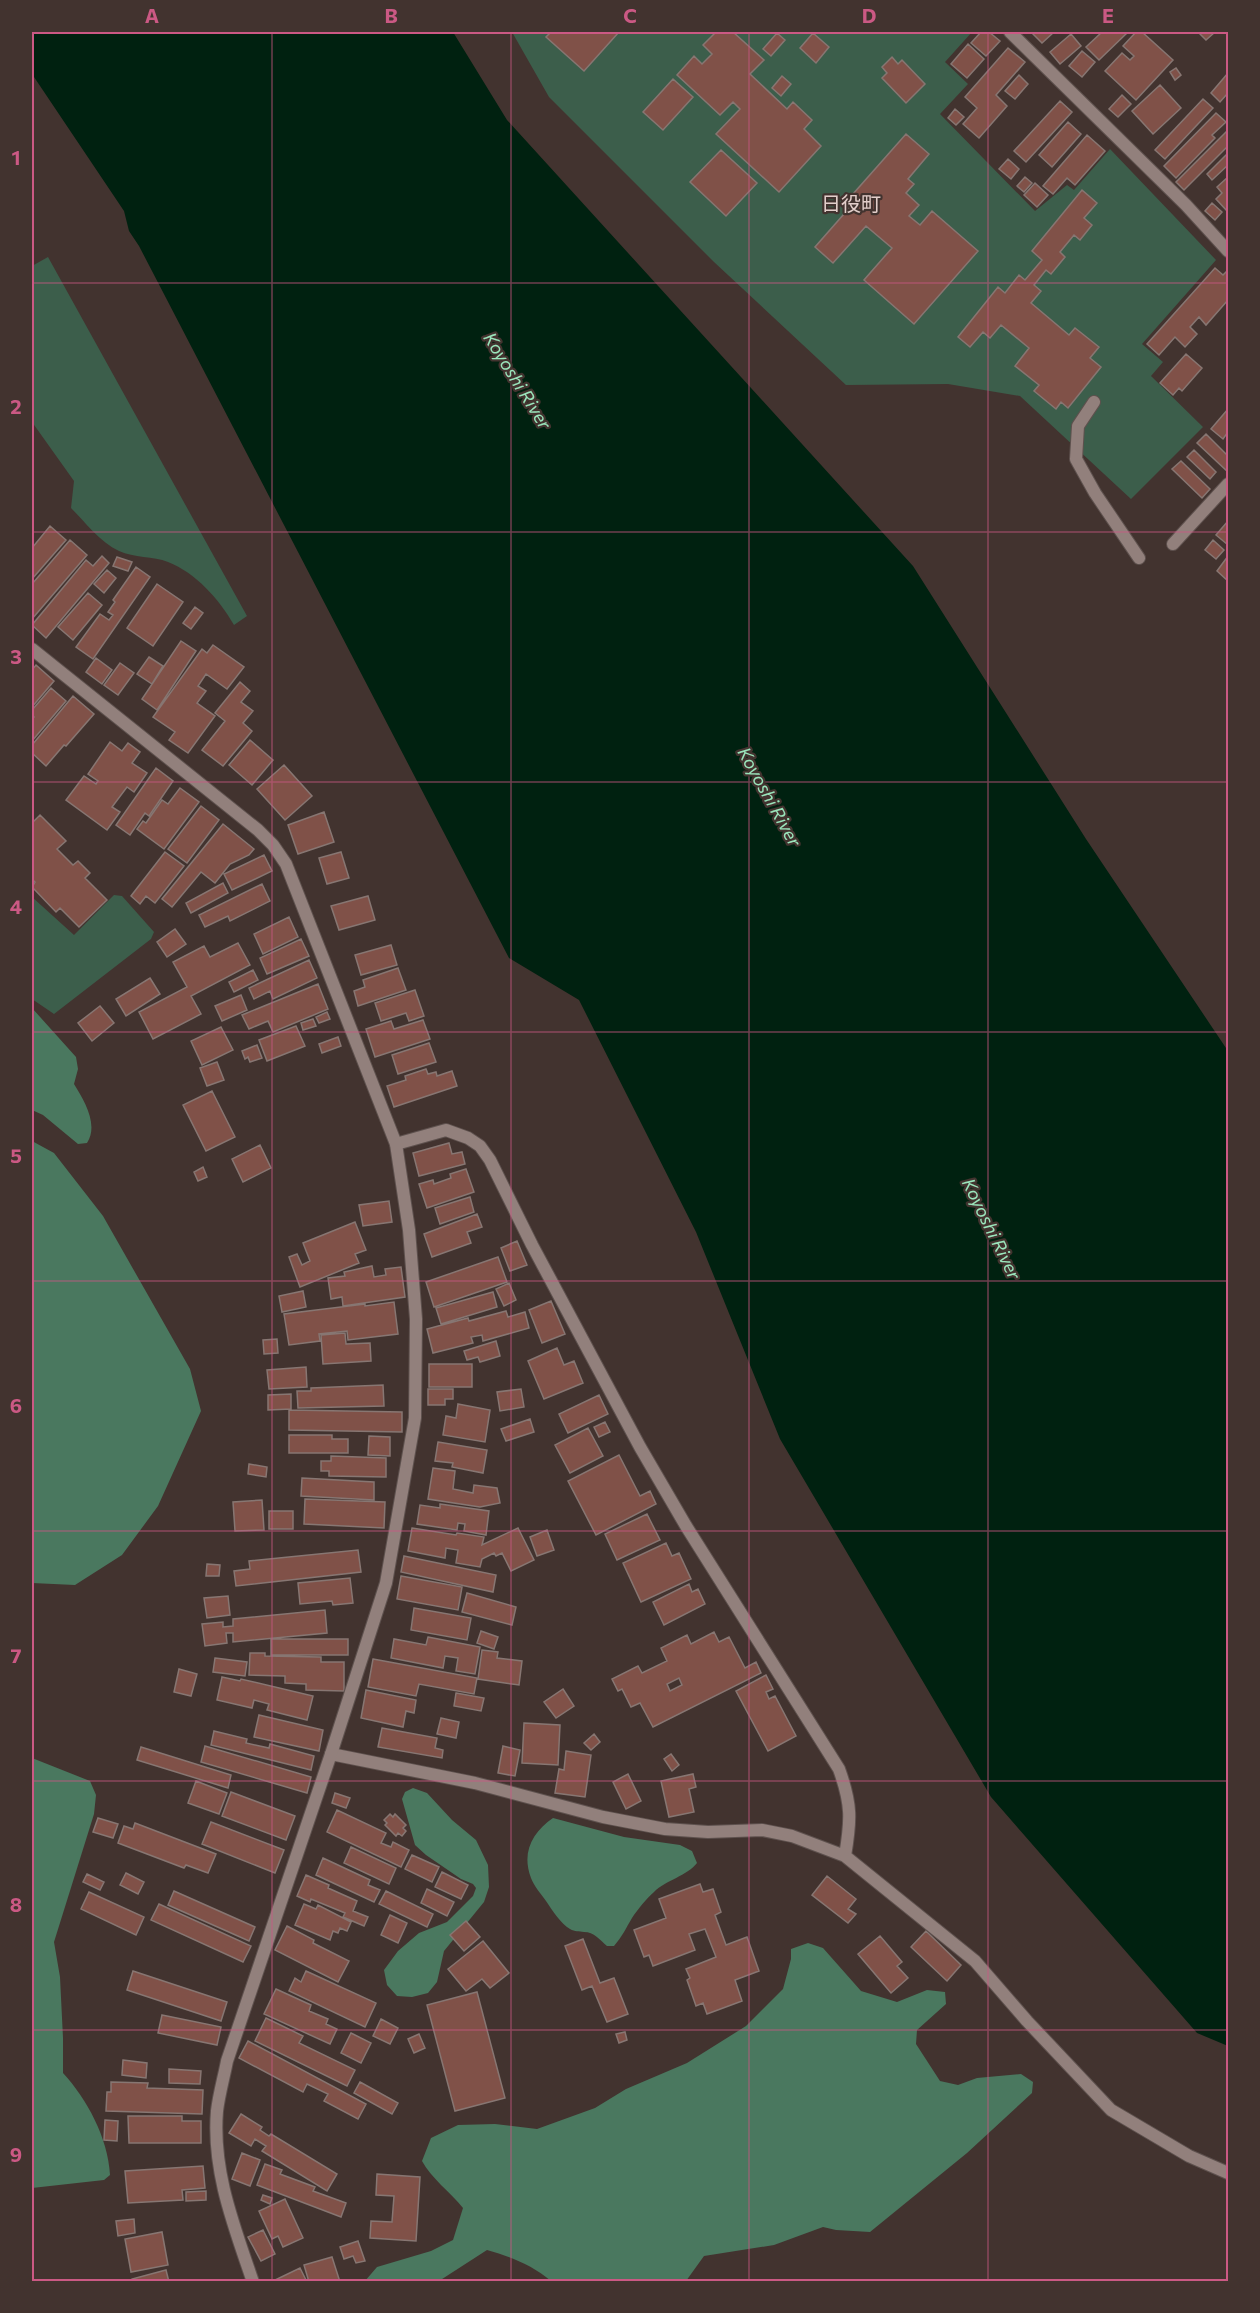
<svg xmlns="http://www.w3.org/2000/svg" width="1260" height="2313" viewBox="0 0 1260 2313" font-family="Commissioner,'Noto Sans JP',sans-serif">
<rect width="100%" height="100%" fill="#42332f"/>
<path fill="#3c5e4b" d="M512,32h460l-27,30 23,22 -28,30 95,97 32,-26 7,5 36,-41 106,111 -74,84 21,18 -12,14 52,51 -72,72 -111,-103 -72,-12 -102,1 -132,-123 -165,-165z
M48,257l199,359 -13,9c-15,-26 -38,-52 -66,-63 -15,-6 -34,-4 -49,-11 -19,-9 -34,-29 -48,-43l3,-27 -42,-59v-156z
M114,895l8,1 32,36 -3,7 -97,75 -22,-15v-102l42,38z"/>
<path fill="#4a785f" d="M32,1008l44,49 2,12 -4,15c10,16 25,41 13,59l-9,1 -35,-29 -11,-5z
M32,1141l22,12 49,63 87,153 11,42 -43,95 -36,49 -47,30 -43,-2z
M32,1758l58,23 6,14 -2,19 -40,128 6,35 3,61v35c24,26 45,65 47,102l-6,5 -72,8z
M413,1788l14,5 25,27 24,20 12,25 1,22 -5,15 -40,49 -7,31 -9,11 -16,4 -15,-1 -10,-11 -3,-15 14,-19 21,-18 28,-11 26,-26 3,-8 -3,-4 -12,-5 -35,-24 -11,-10 -13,-46 3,-7z
M553,1818l71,19 56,8 12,6 5,12c-10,13 -31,17 -43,29 -8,7 -16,17 -22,26 -6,10 -10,19 -18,28h-7c-7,-6 -13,-14 -23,-14 -5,-1 -9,0 -14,-3 -9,-5 -18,-19 -24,-28 -5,-7 -12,-15 -15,-23 -10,-26 2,-46 22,-60z
M808,1943l15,5 38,43 36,11 30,-12 18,2 1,12 -29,26 -1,14 24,37 18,4 19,-7 44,-4 12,8 -1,11 -65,60 -97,79 -34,-2 -13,-3 -49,18 -70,11 -18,25h-135c-19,-16 -40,-24 -64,-31l-48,31h-74l12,-14 54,-16 22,-11 10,-32c-13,-16 -32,-30 -41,-47l9,-23 27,-13 37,-1 42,5 58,-21 31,-19 61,-26 59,-37 37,-37 8,-30v-10z"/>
<path fill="#002110" d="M32,32h421l54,88 406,446 173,273 142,212v995l-31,-13 -206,-236 -211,-358 -84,-207 -117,-232 -70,-42 -370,-712 -10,-15 -5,-20 -92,-137z"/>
<path fill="#805148" stroke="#877672" stroke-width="1.5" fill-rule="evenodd" d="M551,32h68l-35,39 -38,-34z
M716,32h17l31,28 -14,14 37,35 6,-7 19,18 -8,9 17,17 -42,46 -63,-58 24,-25 -7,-7 -13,13 -43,-40 17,-19 8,8 10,-10 -9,-9z
M981,32h8l11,9 -14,15 -15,-13z
M1031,32h23l-12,11z
M1102,32h26l-29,28 -13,-13z
M1136,32h6l31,28 -37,40 -31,-29 17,-18 8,7 4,-4 -11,-10z
M1198,32h17l-9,8z
M777,33l8,7 -14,16 -8,-7z
M813,33l16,14 -13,16 -16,-15z
M1071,34l10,12 -21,18 -10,-12z
M968,44l16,15 -17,19 -16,-14z
M1008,48l17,14 -29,33 11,11 -28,32 -16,-14 14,-16 -12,-11z
M1082,51l13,11 -13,15 -13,-11z
M892,57l6,7 4,-4 23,24 -19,19 -24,-25 5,-5 -5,-6z
M1176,68l5,7 -6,5 -5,-8z
M1228,73v20l-8,9 -9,-9z
M1019,75l9,9 -13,15 -10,-8z
M782,76l9,8 -10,12 -9,-8z
M673,79l20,18 -30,33 -20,-18z
M1160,85l21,23 -28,26 -21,-23z
M1122,95l9,9 -13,13 -9,-8z
M1203,99l10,9 -48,51 -10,-9z
M1060,101l12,11 -46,50 -12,-11z
M955,109l9,8 -8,8 -8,-7z
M1216,113l10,9 -14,13 3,3 -39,40 -12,-12z
M1068,122l13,12 -29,33 -13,-12z
M1228,130v16l-44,44 -8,-8z
M906,134l23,20 -21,25 6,5 -8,9 13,12 -10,11 11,9 12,-14 46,40 -64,73 -50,-44 28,-32 -26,-22 -33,37 -18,-16 43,-49 -5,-4z
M1087,135l18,16 -30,34 -8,-7 -14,16 -10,-8z
M721,150l36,33 -31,33 -36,-34z
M1228,153v12l-16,15 -5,-6z
M1008,159l11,10 -8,10 -12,-10z
M1025,177l7,6 -8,9 -7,-6z
M1228,177v35l-12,-13 6,-6 -5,-6z
M1035,183l13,12 -11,12 -13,-12z
M1082,190l15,13 -13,15 8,7 -12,15 -6,-5 -14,17 5,5 -14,17 -5,-4 -12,15 7,6 -10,12 38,32 6,-7 24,19 -9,11 11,9 -33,41 -7,-6 -5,7 -22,-18 5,-6 -24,-19 14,-18 -28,-23 -11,13 -7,-6 -13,15 -12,-10 40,-50 7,6 14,-18 6,5 17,-20 -10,-9z
M1212,203l10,9 -7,8 -10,-9z
M1215,268l8,7 4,-4 1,2v27l-22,25 -7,-8 -9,10 7,7 -12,13 -10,-10 -16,18 -12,-11z
M1186,354l16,14 -20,23 -3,-3 -6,7 -13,-12z
M1228,409v23l-5,7 -12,-10z
M1206,434l22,22 -1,15 -30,-28z
M1194,450l22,22 -6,7 -23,-22z
M1181,461l29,28 -8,9 -30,-29z
M1228,521v24l-12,-10z
M50,526l16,14 -34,39v-31z
M70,540l17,15 -55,64v-35z
M1213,540l11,10 -8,9 -11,-9z
M102,556l7,7 -63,75 -14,-13 54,-65 7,6z
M1228,556v25l-11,-10z
M117,557l15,5 -4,9 -15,-5z
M136,567l14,10 -57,82 -17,-12 24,-33 9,6 4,-5 -5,-3 7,-10 -2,-2z
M107,570l9,8 -12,15 -10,-9z
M157,584l26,18 -30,44 -26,-18z
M88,593l14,12 -29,35 -15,-13z
M195,607l8,6 -12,16 -8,-6z
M181,641l15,10 -39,59 -15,-11z
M213,645l31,22 -17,22 -21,-15 -8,12 8,5 -9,12 18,13 -27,37 -19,-13 6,-8 -22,-15 49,-68 5,4z
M149,657l14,9 -11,18 -15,-10z
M96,658l16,12 -10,14 -16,-12z
M120,663l14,10 -16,22 -14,-10z
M36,665l18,16 -22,26v-37z
M240,682l10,9 -9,11 12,9 -10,12 9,8 -29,35 -21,-16 23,-29 -10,-8z
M51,688l15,13 -34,40v-21l2,-3 -2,-3v-4z
M73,696l21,18 -28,32 -2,-1 -18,21 -14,-13v-8z
M250,740l23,20 -21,25 -23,-20z
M110,742l12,9 6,-8 12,9 -8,11 15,10 -13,19 -7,-5 -15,20 8,5 -13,18 -41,-30 18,-24 12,8 2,-3 -10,-7z
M284,765l28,31 -27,24 -28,-31z
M156,768l17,13 -24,35 -4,-3 -15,22 -14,-10z
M180,788l19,14 -35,47 -27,-20 6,-8 3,2 16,-23 6,4z
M201,806l18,14 -32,43 -19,-14z
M324,812l10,30 -36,12 -10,-29z
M40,815l26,26 -9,8 16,16 5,-4 12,12 -5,5 22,22 -28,27 -19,-19 -4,4 -24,-25 3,-5 -3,-3v-56z
M223,824l31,25 -5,6 -19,9 -15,19 -14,-11 -29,35 -10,-8z
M165,852l19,14 -29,37 -9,-7 -6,8 -9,-8z
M341,852l8,26 -22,6 -8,-26z
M264,855l8,16 -40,19 -8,-16z
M223,883l5,10 -37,20 -5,-10z
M262,884l8,17 -40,20 -2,-5 -23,11 -6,-12z
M368,896l7,24 -36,10 -8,-24z
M289,917l9,20 -35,17 -9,-20z
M175,929l11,15 -19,13 -10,-15z
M301,939l8,17 -42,18 -7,-16z
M238,943l12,22 -59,31 10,18 -48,25 -14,-27 48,-25 -14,-25 31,-16 6,11z
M391,945l6,20 -36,10 -6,-20z
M309,960l8,18 -44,21 -3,-8 -16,8 -5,-11z
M398,968l8,22 -48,16 -4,-15 11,-4 -2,-7z
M253,970l5,10 -24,12 -5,-10z
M150,978l10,16 -34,22 -10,-17z
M318,984l10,25 -55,23 -5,-11 -19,8 -7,-14z
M415,990l9,26 -15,5 -3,-8 -25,8 -6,-18z
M241,995l6,15 -25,11 -7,-15z
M100,1006l14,17 -22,18 -14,-18z
M327,1012l3,7 -11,4 -3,-6z
M313,1019l3,7 -13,4 -2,-7z
M423,1020l7,19 -55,18 -9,-28 25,-8 3,8z
M296,1026l9,20 -38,15 -8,-21z
M221,1027l12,23 -31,15 -11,-24z
M338,1037l3,9 -19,7 -3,-9z
M429,1043l7,19 -38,12 -6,-19z
M257,1045l5,13 -12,4 -2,-5 -3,2 -3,-8z
M217,1062l7,18 -17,6 -7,-18z
M426,1069l2,5 8,-2 1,4 15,-5 5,15 -63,21 -7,-21 19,-6 -1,-4z
M212,1091l23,46 -29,14 -23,-46z
M449,1143l3,11 10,-2 3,12 -46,12 -6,-23z
M260,1145l11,23 -28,14 -11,-23z
M203,1167l4,10 -9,4 -4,-9z
M466,1169l8,23 -47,16 -8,-24 14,-4 1,4 17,-6 -1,-4z
M470,1197l4,15 -34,12 -5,-16z
M389,1201l3,21 -29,4 -4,-21z
M477,1214l5,13 -15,5 4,11 -39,14 -8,-23z
M355,1222l11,28 -11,4 4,9 -59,24 -11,-30 8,-3 5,11 8,-4 -7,-18z
M517,1241l10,24 -17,6 -9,-23z
M498,1257l9,25 -73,25 -8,-25z
M372,1266l2,11 12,-2 -1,-6 16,-2 4,30 -62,9 -1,-9 -11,2 -3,-21 17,-2 -1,-4z
M509,1283l7,17 -12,6 -8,-17z
M303,1291l3,16 -24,5 -3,-16z
M493,1292l4,15 -56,17 -5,-16z
M551,1301l14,33 -23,9 -13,-33z
M394,1302l4,32 -50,6 -1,-9 -28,3 1,7 -31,4 -5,-31 81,-10v2z
M506,1311l2,6 17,-5 4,16 -46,13 -1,-6 -11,2 2,6 -40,10 -6,-24 41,-11 1,3z
M345,1333l1,11 24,-1 1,18 -48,3 -2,-29z
M277,1339l1,14 -14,1 -1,-14z
M496,1341l4,15 -20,6 -2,-5 -11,3 -3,-9z
M557,1348l7,17 10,-4 9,22 -39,16 -16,-38z
M429,1364h43v23h-43z
M306,1367l1,20 -38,2 -2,-19z
M383,1385l1,21 -86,2 -1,-17h14v-3z
M428,1389h25v10h-8v6h-17z
M521,1389l3,18 -24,4 -3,-19z
M291,1394v15l-23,1v-15z
M599,1395l9,19 -40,19 -9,-19z
M458,1404l32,6 -5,32 -42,-7 3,-19 10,2z
M289,1410l113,2v20l-113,-2z
M530,1419l4,13 -28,9 -5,-12z
M605,1422l5,10 -11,5 -5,-10z
M588,1428l15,28 -33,17 -15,-28z
M289,1435h43v4h16v14h-59z
M369,1436l21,1v19l-22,-1z
M438,1442l49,8 -4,23 -31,-6 1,-4 -18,-2z
M619,1455l21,41 10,-5 6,13 -60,31 -28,-54z
M331,1456l55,2v19l-57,-1v-5h-8v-10h10z
M249,1464l18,3 -1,10 -18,-3z
M433,1468l22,3 -2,18 20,4 1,-8 23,3 3,15 -20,4 -52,-8z
M302,1478l72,4v18l-73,-4z
M305,1499l80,3 -1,26 -80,-4z
M262,1500l2,30 -29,1 -2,-29z
M440,1504l49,7 -3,24 -22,-4 1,-7 -7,-1 -1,7 -40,-6 3,-19 20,3z
M269,1511h24v18h-24z
M647,1514l13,26 -43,20 -12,-26z
M412,1528l44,7 1,-2 27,4 -2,8 36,-17 16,32 -23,11 -9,-18 -6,3 -2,-3 -12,6 -2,8 -24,-4 2,-13 -12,-2 -1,10 -37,-7z
M547,1530l7,20 -17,6 -7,-19z
M666,1543l6,13 7,-3 12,26 -50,23 -18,-39z
M358,1550l3,22 -125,14 -2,-15 16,-2 -1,-8z
M404,1556l92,19 -3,17 -92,-20z
M207,1564l13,1 -1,11h-13z
M401,1576l61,11 -4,23 -61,-11z
M350,1578l3,25 -20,2 -1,-4 -32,3 -2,-21z
M689,1584l3,8 6,-3 7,15 -41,21 -11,-23z
M467,1593l49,14 -4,18 -50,-13z
M228,1596l2,19 -23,3 -3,-20z
M414,1608l57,10 -4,22 -56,-10z
M325,1610l2,23 -94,9v-9h-7l1,10 -22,3 -3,-22 21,-2v5l10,-1v-7z
M481,1631l17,6 -4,12 -17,-6z
M714,1632l5,10 10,-5 16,31 11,-6 5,11 -108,54 -13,-24 -9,4 -9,-18 -4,2 -6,-12 26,-13 4,7 25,-12 -6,-13 26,-13 4,9zM679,1678l3,7 -12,6 -3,-7z
M428,1637l52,10 -5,27 -19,-3 2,-13 -13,-2 -2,12 -52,-10 3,-19 32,6z
M271,1639h77v16h-77z
M482,1650l16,2 -1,6 25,3 -3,24 -41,-6z
M250,1653h15v3l56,1v5h23v29l-38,-1v-6l-21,-1v-7l-36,-1z
M215,1658l32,4 -2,14 -32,-4z
M373,1659l104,19 -3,16 -55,-10 -3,12 -48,-9z
M179,1669l18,5 -6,22 -17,-4z
M766,1675l7,14 -7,3 3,7 6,-3 21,40 -28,15 -32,-60z
M222,1677l18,4 1,-2 72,17 -6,24 -40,-10 2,-6 -15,-4 -2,8 -35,-8z
M563,1689l11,17 -18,12 -12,-16z
M366,1690l50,10 -2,13 -8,-2 -3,16 -42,-9z
M456,1693l28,5 -3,13 -27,-5z
M259,1715l64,15 -4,21 -65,-14z
M441,1718l18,4 -3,16 -19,-4z
M524,1723l36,2 -2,40 -36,-2z
M382,1728l55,10 -2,10 8,2 -1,8 -64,-11z
M214,1731l33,8 -1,4 23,5 1,-4 44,12 -3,14 -100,-25z
M594,1734l6,8 -9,8 -7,-7z
M205,1746l106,31 -4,16 -106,-31z
M503,1746l17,4 -5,26 -17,-3z
M141,1747l90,28 -3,13 -91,-28z
M566,1751l25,4 -6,42 -30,-4 4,-24 5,1z
M671,1754l8,11 -7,6 -8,-12z
M628,1774l13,27 -15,8 -13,-27z
M693,1774l3,13 -7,2 5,23 -25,5 -8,-36z
M196,1781l31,12 -8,21 -31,-11z
M231,1792l64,24 -9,24 -64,-24z
M335,1793l15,5 -4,10 -14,-5z
M337,1810l49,23 -5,10 10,4 2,-5 16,8 -8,17 -74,-35z
M390,1814l3,3 2,-3 11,11 -3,3 3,3 -4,5 -4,-3 -2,3 -11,-11 2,-2 -3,-3z
M98,1818l20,6 -5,14 -20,-6z
M211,1822l73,28 -9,23 -73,-29z
M135,1823l81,31 -8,19 -22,-8 -2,3 -66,-25 6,-17 9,3z
M351,1847l45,21 -7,16 -45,-21z
M412,1855l27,12 -7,15 -27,-13z
M323,1858l47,22 -2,5 12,5 -6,12 -58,-27z
M442,1872l26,13 -7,14 -26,-12z
M126,1873l18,9 -6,12 -18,-9z
M87,1874l17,8 -4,8 -17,-8z
M306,1875l23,10 -1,3 29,13 -4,10 15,6 -4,9 -21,-9 2,-4 -34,-14 -1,3 -13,-6z
M827,1876l29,23 -8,10 8,5 -8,9 -36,-28z
M700,1884l3,8 10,-3 8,23 -6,3 11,30 21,-8 12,34 -24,9 7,21 -35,13 -4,-11 -7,3 -9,-26 3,-2 -4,-9 30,-12 -11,-28 -16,5 6,16 -42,16 -4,-11 -5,2 -10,-27 32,-12 -7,-19z
M427,1889l27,13 -7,14 -26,-13z
M174,1891l81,36 -6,14 -81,-36z
M386,1891l47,23 -6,13 -48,-23z
M89,1892l55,25 -8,18 -55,-26z
M159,1904l92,42 -8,16 -92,-42z
M304,1904l12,5 2,-4 33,17 -4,9 -7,-3 -2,5 -5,-2 -3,9 -35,-15z
M390,1915l17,8 -9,20 -17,-8z
M466,1921l14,16 -16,14 -14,-16z
M287,1926l27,14 -1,3 36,18 -11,21 -63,-32z
M926,1931l35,34 -14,16 -36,-34z
M880,1936l22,26 -5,4 11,12 -17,15 -33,-39z
M583,1939l17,44 14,-5 14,36 -21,8 -15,-36 -10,4 -17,-44z
M483,1941l26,32 -19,15 -8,-9 -16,12 -18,-22z
M133,1971l94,31 -6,19 -94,-31z
M306,1971l70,32 -11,24 -76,-36 6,-13 6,4z
M276,1989l35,16 -2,6 19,8 -2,5 11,5 -7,15 -66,-30z
M477,1992l28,106 -50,13 -28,-106z
M162,2015l59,12 -4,18 -59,-12z
M266,2018l37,18 -4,7 56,27 -8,16 -92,-45z
M381,2019l17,9 -8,16 -17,-8z
M625,2032l2,8 -8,3 -3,-9z
M351,2033l20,10 -10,20 -20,-10z
M419,2034l6,14 -11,5 -6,-14z
M248,2041l118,63 -8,15 -34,-18 4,-7 -21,-10 -4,8 -64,-34z
M123,2060l24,3 -1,15 -24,-3z
M169,2069l32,2 -1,13 -31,-1z
M111,2082l37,1 -1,5 56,2 -1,24 -96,-3 1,-19h4z
M360,2082l38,21 -6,11 -38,-21z
M241,2114l21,13 -2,3 9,6 2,-2 66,40 -10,17 -65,-40 4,-5 -11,-7 -4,7 -22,-13z
M128,2116h54v5h19v22h-72z
M105,2120l13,1 -1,20 -13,-1z
M242,2153l18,7 -10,26 -18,-7z
M265,2164l17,6 -2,4 35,13 -2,4 33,12 -5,14 -84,-32z
M203,2166l2,22 -23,2 1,10 -55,3 -3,-32z
M377,2174l43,3 -4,64 -46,-3 1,-17 21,1 2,-26 -18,-1z
M206,2191v9l-20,1v-9z
M263,2195l9,3 -2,6 -9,-4z
M285,2199l18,39 -20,9 -5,-11 -6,3 -13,-28z
M134,2219l1,14 -17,3 -2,-15z
M263,2230l12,24 -14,7 -13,-24z
M162,2232l6,33 -37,7 -6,-33z
M358,2241l7,20 -9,2 -3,-7 -9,3 -4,-12z
M332,2257l8,25h-31l-5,-17z
M300,2268l7,14h-34v-1z
M166,2270l3,12h-37v-3z"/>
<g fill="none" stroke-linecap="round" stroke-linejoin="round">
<defs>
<path id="minor" d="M1010,32l176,173 42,46
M1094,402l-16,24 -2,33 19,34 44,65
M1173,544l55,-60
M396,1144l50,-14 22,8 12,8 10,14 42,85 108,202 46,79 153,243c13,36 12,51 6,87
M331,1754l144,29 128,34 62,12 43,3 54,-2 30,6 53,20 130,105 52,60 84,89 78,46 39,17"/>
<path id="tertiary" d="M32,649l226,181 15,15 13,19 110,280 13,86 7,89 -1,99 -29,165 -55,171 -104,307c-3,16 -8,33 -10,50 -5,60 17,115 36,171"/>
</defs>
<use href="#minor" stroke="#5e514e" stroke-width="14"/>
<use href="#tertiary" stroke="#5e514e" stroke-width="14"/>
<use href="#minor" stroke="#92807c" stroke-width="12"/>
<use href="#tertiary" stroke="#92807c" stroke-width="12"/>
</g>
<path fill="none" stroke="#cb5984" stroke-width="1.5" stroke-opacity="0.55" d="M272,32v2250M511,32v2250M749,32v2250M988,32v2250M32,283h1196M32,532h1196M32,782h1196M32,1032h1196M32,1281h1196M32,1531h1196M32,1781h1196M32,2030h1196"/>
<g text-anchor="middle" stroke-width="4.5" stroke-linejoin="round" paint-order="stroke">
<g font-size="18" font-style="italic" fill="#9ae5bb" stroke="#42332f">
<text transform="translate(517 381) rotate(58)" y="6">Koyoshi River</text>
<text transform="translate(769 797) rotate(61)" y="6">Koyoshi River</text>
<text transform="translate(991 1229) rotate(64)" y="6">Koyoshi River</text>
</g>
<g font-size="20" fill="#e2ceca" stroke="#42332f">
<text x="851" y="211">日役町</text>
</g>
</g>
<rect width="1260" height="2313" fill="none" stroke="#42332f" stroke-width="66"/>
<rect x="33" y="33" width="1194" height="2247" fill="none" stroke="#cb5984" stroke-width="2"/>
<g font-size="20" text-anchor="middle" font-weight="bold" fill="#cb5984">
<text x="152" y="23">A</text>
<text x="391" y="23">B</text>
<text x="630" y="23">C</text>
<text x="869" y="23">D</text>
<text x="1108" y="23">E</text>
<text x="16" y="165">1</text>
<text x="16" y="414">2</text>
<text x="16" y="664">3</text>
<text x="16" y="914">4</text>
<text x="16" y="1163">5</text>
<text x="16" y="1413">6</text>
<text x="16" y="1663">7</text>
<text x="16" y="1912">8</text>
<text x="16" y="2162">9</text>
</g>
</svg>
